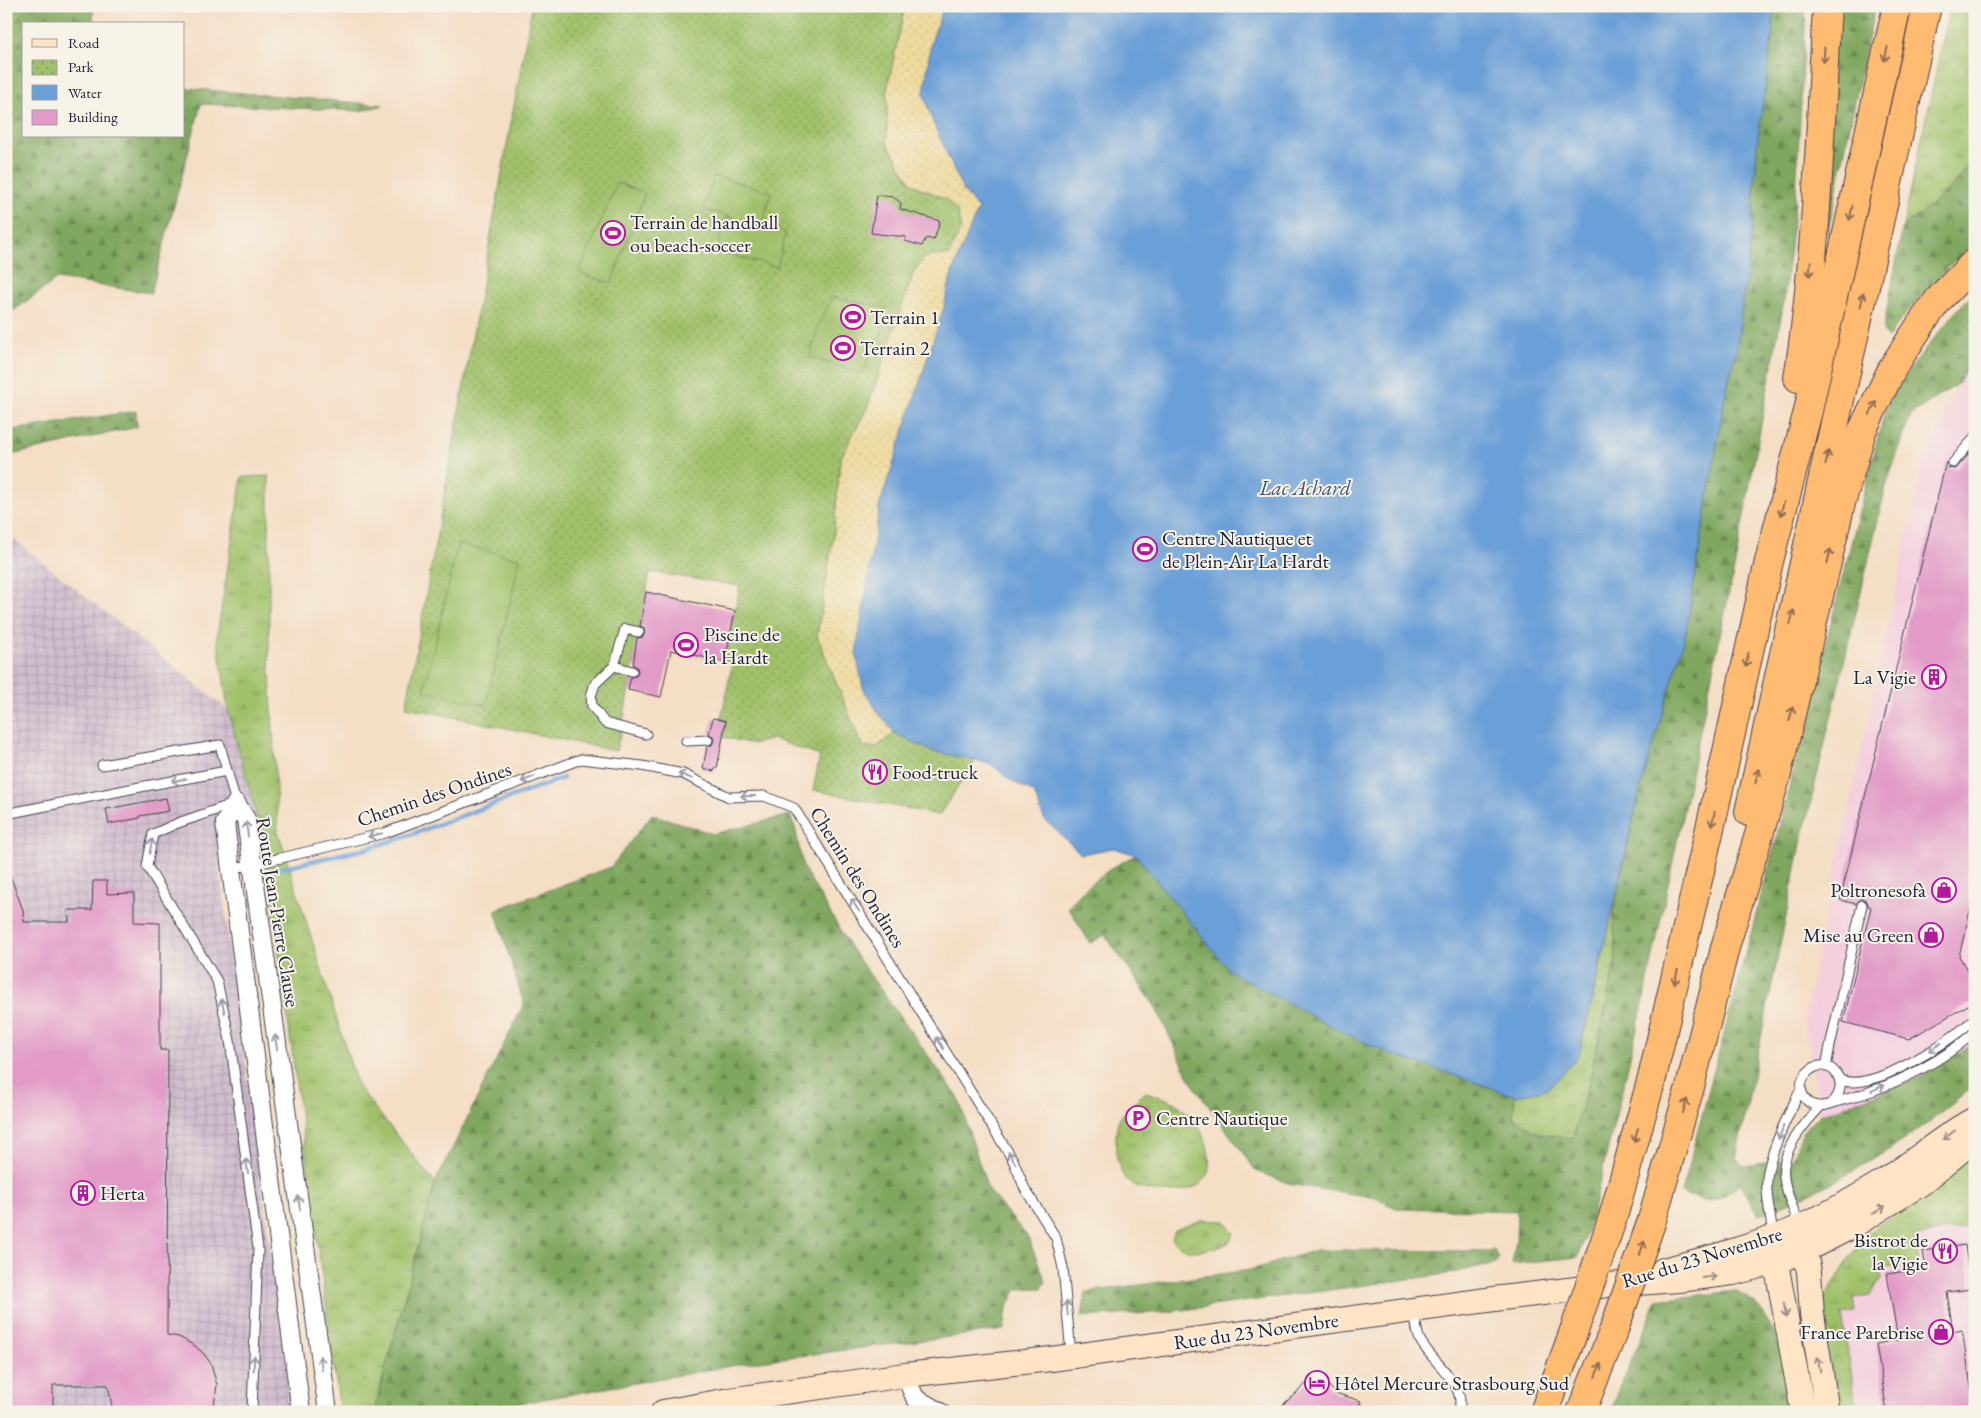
<svg xmlns="http://www.w3.org/2000/svg" width="1981" height="1418" viewBox="0 0 1981 1418" font-family="'EB Garamond',serif">
<defs>
<pattern id="industrial-grid" width="8" height="8" patternUnits="userSpaceOnUse" patternTransform="scale(1.25)"><rect width="8" height="8" fill="#d0bdce"/><path d="M0 4h8M4 0v8" fill="none" stroke="#b2a2b2"/></pattern>
<pattern id="grass-tufts" width="24" height="20" patternUnits="userSpaceOnUse" patternTransform="scale(1.25)"><rect width="24" height="20" fill="#a0c16a"/><path d="M3 7l-1-3M5 7V3M7 7l1-3M15 17l-1-3M17 17v-4M19 17l1-3" fill="none" stroke="#829c58"/></pattern>
<pattern id="forest-firs" width="22" height="20" patternUnits="userSpaceOnUse" patternTransform="scale(1.25)"><rect width="22" height="20" fill="#80a75e"/><path d="M5 1l3.5 6h-7zM16 11l3.5 6h-7z" fill="#68884f"/></pattern>
<pattern id="sand-dots" width="8" height="8" patternUnits="userSpaceOnUse" patternTransform="scale(1.25)"><rect width="8" height="8" fill="#eeda9e"/><path d="M2 2h.1M6 6h.1" fill="none" stroke="#ccbb89" stroke-width="1.8" stroke-linecap="round"/></pattern>
<pattern id="park-dots" width="8" height="8" patternUnits="userSpaceOnUse" patternTransform="scale(1.25)"><rect width="8" height="8" fill="#a0c16a"/><path d="M2 2h.1M6 6h.1" fill="none" stroke="#829c58" stroke-width="1.8" stroke-linecap="round"/></pattern>
</defs>
<rect width="100%" height="100%" fill="#f7f3e8"/>
<filter id="ink" filterUnits="userSpaceOnUse"><feTurbulence type="fractalNoise" baseFrequency=".02" numOctaves="2"/><feDisplacementMap in="SourceGraphic" scale="10" xChannelSelector="R" yChannelSelector="G"/><feConvolveMatrix kernelMatrix="1 2 1 2 8 2 1 2 1" color-interpolation-filters="sRGB"/></filter>
<filter id="wash" filterUnits="userSpaceOnUse"><feTurbulence type="fractalNoise" baseFrequency=".0096" numOctaves="4" result="noise"/><feDisplacementMap in="SourceGraphic" scale="20" xChannelSelector="R" yChannelSelector="G"/><feGaussianBlur stdDeviation="1.12" result="paint"/><feColorMatrix in="noise" values="0 0 0 0 0 0 0 0 0 0 0 0 0 0 0 0 0 1.4 0 .05"/><feComposite in="paint" operator="in"/></filter>
<g filter="url(#wash)">
<rect width="100%" height="100%" fill="#f4dec4"/>
<path fill="#f4cfde" d="M1975,348v694l-54,35 -101,38 -16,-96 119,-556z
M1975,1152v260h-118l-15,-98z"/>
<path fill="url(#industrial-grid)" d="M6,533l222,177 36,132 -45,26 73,544h-286z"/>
<path fill="url(#grass-tufts)" stroke="#617252" d="M1950,6h25v152c-22,29 -42,48 -72,68z
M269,476v175l9,180 80,256 77,96 -61,229h-34l-76,-570 -36,-132 -11,-74 25,-159z
M1613,913l3,46 -26,120 -18,60 -33,-5 -26,-17 2,-21 32,-7 32,-34z
M1146,1092c10,4 21,6 29,11 15,9 27,26 32,42 2,9 4,21 0,30 -10,24 -68,21 -82,3 -7,-10 -10,-25 -9,-36 0,-6 0,-14 2,-19 3,-10 20,-24 28,-31z
M1975,1152v34l-3,1 3,38 -60,11 4,27 -38,5 1,11 -6,5 -6,12 -17,2 2,14 -13,2 15,98h-20l-15,-96 1,-15 42,-67 69,-46z
M1202,1220l23,1 9,12 -5,10c-22,6 -40,16 -57,-4l3,-9z"/>
<path fill="url(#forest-firs)" stroke="#51644c" d="M6,6h88l-1,18h-69v112h160v-48l199,17 -22,6 -160,-7 -50,189 -94,-14 -44,32h-7z
M1773,6h33l-10,187 -12,108 -49,263 -92,440 -55,226 -10,27 -66,7 4,-24 1,-29 -121,-3 -23,-11 -80,-12 -37,-14 -64,-88 -37,-77 -50,-71 -15,8 -22,-36c19,-22 41,-40 68,-52l94,116 153,80 132,45 -2,21 26,17 33,4 18,-59 26,-120 -3,-46 26,-120 46,-156 39,-236 13,-56 15,-112 5,-87 16,-116z
M1835,6h40l-48,230z
M1975,158v84c-31,30 -64,60 -87,96l-5,-7 20,-105c30,-20 50,-39 72,-68z
M1975,293v55l-16,35 -48,31 -25,72 -84,353 -66,319 8,8 48,-7 11,-28 17,-16 101,-38 54,-35v43c-62,54 -139,102 -217,130l-17,-31c-29,20 -27,20 -60,9l90,-334 113,-445c14,-33 39,-62 62,-90 9,-11 17,-22 29,-31z
M136,411l1,16 -131,29v-25z
M652,814l61,20 77,-19 5,12 8,40 49,83 106,147 30,93 39,46 19,45 -4,7 -25,1 -10,19 -3,22 -245,31 -289,51h-96l61,-229 89,-179 -29,-94 116,-43z
M1493,1249l6,8 -3,6 -49,11 -279,38 -86,5 4,-25 164,-22 67,-20 172,1z
M1735,1291c6,4 15,7 20,12 26,31 33,71 41,109h-186l47,-112z"/>
<path fill="url(#sand-dots)" stroke="#887e6c" d="M905,6h39l-13,37 -7,51 9,28 30,68 15,19 -26,64 -8,34 -67,404 18,22 -20,15 -13,-2 -45,-110 17,-105 6,-72 27,-51 47,-137 12,-15 20,-57 -34,-15 -25,-41v-54z"/>
<path fill="url(#park-dots)" stroke="#617252" d="M532,6h373l-18,83v54l24,41 35,15 11,12 4,17 -12,27 -23,1 -12,15 -47,137 -27,51 -6,72 -17,105 45,110 14,2 19,-15 36,18 45,9 -37,55 -126,-25 7,-34 -47,-17 -20,5 -30,-7 3,-16 -5,-2 11,-53 -7,-4 15,-76 -90,-14 -28,155 -6,24 -210,-44z"/>
<path fill="#a0c16a" stroke="#617252" d="M714,176l57,16 -9,33 24,8 -9,34 -60,-16 9,-34 14,3 -36,-11z
M617,183l28,10 -34,90 -32,-10z
M832,297l54,11 -6,31h-4l-13,35 -53,-17 8,-31z
M458,544l62,15 -34,146 -62,-14z"/>
<path fill="#6b9fd7" stroke="#466089" d="M944,6h829v24l-16,116 -5,87 -15,112 -13,56 -39,236 -46,156 -60,262 -23,26 -9,8 -32,7 -132,-45 -62,-30 -91,-50 -94,-116 -22,-7 -33,6 -37,-35 -10,-26 -24,-13 -19,-16 -60,-13 -36,-18 -18,-22 -14,-23 -7,-35 24,-149 64,-197 8,-34 26,-64 -15,-19 -30,-68 -9,-28 7,-51z"/>
<g fill="none" stroke-linecap="round" stroke-linejoin="round">
<path stroke="#6b9fd7" stroke-width="5" d="M282,868l87,-20 41,-13 153,-57"/>
</g>
<g id="blocks">
<path fill="#e29bc7" d="M877,195l16,2 8,6 -1,6 40,12 -6,19 -8,-2 -4,8 -17,-5 1,-4 -35,-4z
M1975,447v444l-16,65 16,28v17l-66,38 -66,-17 28,-115 -3,-1v-3l-4,-4h-4l-4,5 -16,-4 106,-438 3,6 7,1z
M646,592l89,19 -10,51 -54,-12 -10,47 -33,-7 3,-13 5,-1 2,-4 -1,-5 -4,-2 4,-27 6,-1 2,-4 -1,-5 -4,-2z
M713,718l13,3 -9,47h-2l-1,3 -11,-2 4,-23 5,-1 2,-5 -1,-4 -4,-2z
M166,798l3,13 -29,5v2l-31,6 -3,-15z
M8,870l15,40 1,12h45l-1,-12h24l1,-29h14v13l27,-1v29l26,1v127h8l-1,285 12,2 16,9 9,8 7,10 6,21 -4,27h-100l-5,-27h-55v27h-47v-541z
M1965,1245l6,44 -24,3 6,40 9,-2 13,82h-88l-11,-68 22,-4 -11,-66 39,-6 -3,-17z
M1318,1373l17,20 26,8 -4,11h-82z"/>
</g>
</g>
<g filter="url(#ink)">
<use href="#blocks" fill-opacity="0" stroke="#423e50" stroke-width="1"/>
<g fill="none" stroke-linecap="round" stroke-linejoin="round">
<defs>
<path id="service" d="M1953,463l22,-26
M614,666l11,-37 14,3
M632,671l-18,-5 -19,18 -4,12 1,10 13,17 41,11
M686,741l22,-1
M102,765l118,-20 16,58 -58,20 -25,11 -6,32 70,115 13,59 28,209 -6,163
M6,814l139,-28 82,-15
M232,868l20,-3 133,-32 196,-74 61,7 41,8 46,23 35,-1 30,12 219,352 12,29 31,49 7,30 8,86
M1826,1067l4,-21 32,-141
M1840,1080c34,13 109,-39 135,-61
M1832,1103c21,-20 -3,-49 -23,-32 -5,4 -8,10 -8,17 1,9 8,17 17,18 7,1 14,-3 22,-5 37,-10 75,-26 108,-48 9,-6 18,-14 27,-21
M1800,1227c-6,-17 -19,-44 -16,-61 3,-23 22,-44 37,-60
M1773,1236c-2,-20 -9,-45 -5,-65 6,-28 20,-56 33,-82
M1414,1310c2,11 2,21 6,30 12,23 49,45 38,72"/>
<path id="minor" d="M905,1375l10,23 25,14
M301,1412l-76,-589 11,-20 10,16 82,593"/>
<path id="secondary" d="M1802,1236l7,36 3,42 15,98
M1773,1246l30,166
M1663,1270c46,-12 93,-24 137,-43 31,-14 61,-32 90,-50 29,-19 55,-43 85,-58
M663,1412l66,-12 176,-25 146,-16 451,-61 106,-13 71,-5 54,-7 43,-11 29,-12 48,-24 69,-43 42,-35 11,-15"/>
<path id="trunk" d="M1798,378c19,-121 22,-249 29,-372
M1749,812l178,-806
M1613,1217l39,-139 61,-263 56,-254 39,-150 89,-405
M1652,1220l38,-133 36,-143 50,-166 65,-275 21,-72 31,-64 30,-46 16,-22 36,-37
M1544,1412l30,-81
M1581,1412l34,-85"/>
</defs>
<use href="#service" stroke="#423e50" stroke-width="11"/>
<use href="#minor" stroke="#423e50" stroke-width="20"/>
<use href="#secondary" stroke="#423e50" stroke-width="26"/>
<use href="#trunk" stroke="#423e50" stroke-width="30"/>
<use href="#service" stroke="#fff" stroke-width="9"/>
<use href="#minor" stroke="#fff" stroke-width="18"/>
<use href="#secondary" stroke="#ffe4c6" stroke-width="24"/>
<use href="#trunk" stroke="#ffbb71" stroke-width="28"/>
<defs>
<path id="trunk-bridge" d="M1615,1327l37,-107
M1574,1331l39,-114"/>
</defs>
<use href="#trunk-bridge" stroke="#423e50" stroke-width="30" stroke-linecap="butt"/>
<use href="#trunk-bridge" stroke="#ffbb71" stroke-width="28"/>
</g>
<defs><path id="oneway-shaft" d="M-6 0H5M1.5-3L5.5 0L1.5 3" fill="none" stroke-width="1.6" stroke-linecap="round" stroke-linejoin="round" transform="scale(1.25)"/></defs>
<g stroke="#906e56">
<use href="#oneway-shaft" transform="translate(1886 54) rotate(102)"/>
<use href="#oneway-shaft" transform="translate(1824 55) rotate(93)"/>
<use href="#oneway-shaft" transform="translate(1851 213) rotate(102)"/>
<use href="#oneway-shaft" transform="translate(1810 269) rotate(95)"/>
<use href="#oneway-shaft" transform="translate(1862 300) rotate(-78)"/>
<use href="#oneway-shaft" transform="translate(1873 408) rotate(-64)"/>
<use href="#oneway-shaft" transform="translate(1827 458) rotate(-78)"/>
<use href="#oneway-shaft" transform="translate(1782 509) rotate(104)"/>
<use href="#oneway-shaft" transform="translate(1829 556) rotate(-77)"/>
<use href="#oneway-shaft" transform="translate(1792 617) rotate(-77)"/>
<use href="#oneway-shaft" transform="translate(1747 660) rotate(102)"/>
<use href="#oneway-shaft" transform="translate(1791 714) rotate(-77)"/>
<use href="#oneway-shaft" transform="translate(1757 776) rotate(-77)"/>
<use href="#oneway-shaft" transform="translate(1713 819) rotate(103)"/>
<use href="#oneway-shaft" transform="translate(1676 977) rotate(103)"/>
<use href="#oneway-shaft" transform="translate(1685 1106) rotate(-74)"/>
<use href="#oneway-shaft" transform="translate(1636 1135) rotate(106)"/>
<use href="#oneway-shaft" transform="translate(1642 1248) rotate(-71)"/>
<use href="#oneway-shaft" transform="translate(1598 1370) rotate(-68)"/>
</g>
<g stroke="#9c9ca7">
<use href="#oneway-shaft" transform="translate(685 776) rotate(-159)"/>
<use href="#oneway-shaft" transform="translate(528 779) rotate(159)"/>
<use href="#oneway-shaft" transform="translate(179 780) rotate(170)"/>
<use href="#oneway-shaft" transform="translate(748 796) rotate(180)"/>
<use href="#oneway-shaft" transform="translate(247 829) rotate(-98)"/>
<use href="#oneway-shaft" transform="translate(375 835) rotate(166)"/>
<use href="#oneway-shaft" transform="translate(151 846) rotate(-79)"/>
<use href="#oneway-shaft" transform="translate(855 905) rotate(-122)"/>
<use href="#oneway-shaft" transform="translate(223 1006) rotate(-103)"/>
<use href="#oneway-shaft" transform="translate(276 1042) rotate(-98)"/>
<use href="#oneway-shaft" transform="translate(940 1043) rotate(-122)"/>
<use href="#oneway-shaft" transform="translate(1935 1047) rotate(147)"/>
<use href="#oneway-shaft" transform="translate(1878 1088) rotate(-24)"/>
<use href="#oneway-shaft" transform="translate(1781 1133) rotate(108)"/>
<use href="#oneway-shaft" transform="translate(1012 1158) rotate(-120)"/>
<use href="#oneway-shaft" transform="translate(247 1166) rotate(-98)"/>
<use href="#oneway-shaft" transform="translate(299 1203) rotate(-98)"/>
<use href="#oneway-shaft" transform="translate(1067 1308) rotate(-96)"/>
<use href="#oneway-shaft" transform="translate(254 1363) rotate(-88)"/>
<use href="#oneway-shaft" transform="translate(321 1363) rotate(-98)"/>
</g>
<g stroke="#9c8d87">
<use href="#oneway-shaft" transform="translate(1949 1135) rotate(143)"/>
<use href="#oneway-shaft" transform="translate(1879 1210) rotate(-32)"/>
<use href="#oneway-shaft" transform="translate(1709 1277) rotate(-8)"/>
<use href="#oneway-shaft" transform="translate(1785 1310) rotate(80)"/>
<use href="#oneway-shaft" transform="translate(1819 1364) rotate(-100)"/>
</g>
</g>
<defs>
<symbol id="stadium-ring" viewBox="-11 -11 22 22"><circle r="9.5" fill="#f7f3e8" stroke="#b5179e" stroke-width="1.5"/><path d="M0-5a6.5 5 0 1 0 0 10a6.5 5 0 1 0 0-10ZM-3.5-1.8h7v3.6h-7Z" fill="#b5179e"/></symbol>
<symbol id="building-ring" viewBox="-11 -11 22 22"><circle r="9.5" fill="#f7f3e8" stroke="#b5179e" stroke-width="1.5"/><path d="M-4-6H4V6H1V3H-1V6H-4ZM-2.5-4.3h1.7v1.8h-1.7ZM.8-4.3h1.7v1.8H.8ZM-2.5-1h1.7V.8h-1.7ZM.8-1h1.7V.8H.8Z" fill="#b5179e"/></symbol>
<symbol id="restaurant-ring" viewBox="-11 -11 22 22"><circle r="9.5" fill="#f7f3e8" stroke="#b5179e" stroke-width="1.5"/><path d="M-5-6h1v4h1v-4h1v4h1v-4h1v5L-1.5 .5V6h-2V.5L-5-1ZM5-6V6H3V1.5H1.5Q1.5-4 5-6Z" fill="#b5179e"/></symbol>
<symbol id="shop-ring" viewBox="-11 -11 22 22"><circle r="9.5" fill="#f7f3e8" stroke="#b5179e" stroke-width="1.5"/><path d="M-5-2.5h2.3a2.7 3.5 0 0 1 5.4 0H5L5.5 6h-11ZM-1.5-2.5h3a1.5 2.3 0 0 0-3 0Z" fill="#b5179e"/></symbol>
<symbol id="parking-ring" viewBox="-11 -11 22 22"><circle r="9.5" fill="#f7f3e8" stroke="#b5179e" stroke-width="1.5"/><path d="M-3.5-5.5H1a3.5 3.5 0 0 1 0 7H-1V5.5H-3.5ZM-1-3.4V-.6H.8a1.4 1.4 0 0 0 0-2.8Z" fill="#b5179e"/></symbol>
<symbol id="hotel-ring" viewBox="-11 -11 22 22"><circle r="9.5" fill="#f7f3e8" stroke="#b5179e" stroke-width="1.5"/><path d="M-6-4.5h1.5V1H6V5H4.5V3h-9V5H-6ZM-4 0a1.8 1.8 0 1 1 3.6 0ZM.5 0V-2.5h3Q6-2.5 6 0Z" fill="#b5179e"/></symbol>
</defs>
<g fill-rule="evenodd">
<use href="#stadium-ring" x="599" y="219" width="28" height="28"/>
<use href="#stadium-ring" x="839" y="303" width="28" height="28"/>
<use href="#stadium-ring" x="829" y="334" width="28" height="28"/>
<use href="#stadium-ring" x="1131" y="535" width="28" height="28"/>
<use href="#stadium-ring" x="672" y="631" width="28" height="28"/>
<use href="#building-ring" x="1920" y="663" width="28" height="28"/>
<use href="#restaurant-ring" x="861" y="758" width="28" height="28"/>
<use href="#shop-ring" x="1930" y="876" width="28" height="28"/>
<use href="#shop-ring" x="1917" y="921" width="28" height="28"/>
<use href="#parking-ring" x="1124" y="1104" width="28" height="28"/>
<use href="#building-ring" x="69" y="1179" width="28" height="28"/>
<use href="#restaurant-ring" x="1931" y="1237" width="28" height="28"/>
<use href="#shop-ring" x="1927" y="1318" width="28" height="28"/>
<use href="#hotel-ring" x="1303" y="1369" width="28" height="28"/>
</g>
<g text-anchor="middle" stroke-width="4" stroke-linejoin="round" paint-order="stroke">
<g font-size="20" fill="#22223b" stroke="#f7f3e8" text-anchor="start">
<text x="630" y="229">Terrain de handball<tspan x="630" dy="23">ou beach-soccer</tspan></text>
<text x="870" y="324">Terrain 1</text>
<text x="860" y="355">Terrain 2</text>
<text x="1162" y="545">Centre Nautique et<tspan x="1162" dy="23">de Plein-Air La Hardt</tspan></text>
<text x="704" y="641">Piscine de<tspan x="704" dy="23">la Hardt</tspan></text>
<text x="1916" y="684" text-anchor="end">La Vigie</text>
<text x="892" y="779">Food-truck</text>
<text x="1926" y="897" text-anchor="end">Poltronesofà</text>
<text x="1914" y="942" text-anchor="end">Mise au Green</text>
<text x="1156" y="1125">Centre Nautique</text>
<text x="100" y="1200">Herta</text>
<text x="1928" y="1247" text-anchor="end">Bistrot de<tspan x="1928" dy="23">la Vigie</tspan></text>
<text x="1924" y="1339" text-anchor="end">France Parebrise</text>
<text x="1334" y="1390">Hôtel Mercure Strasbourg Sud</text>
</g>
<g font-size="20" fill="#22223b" stroke="#f7f3e8">
<text transform="translate(434 794) rotate(-19)" y="7">Chemin des Ondines</text>
<text transform="translate(858 877) rotate(58)" y="7">Chemin des Ondines</text>
<text transform="translate(278 912) rotate(81)" y="7">Route Jean-Pierre Clause</text>
<text transform="translate(1702 1257) rotate(-17)" y="7">Rue du 23 Novembre</text>
<text transform="translate(1256 1331) rotate(-8)" y="7">Rue du 23 Novembre</text>
</g>
<g font-size="21" font-style="italic" fill="#3f5479" stroke="#f7f3e8">
<text x="1305" y="495">Lac Achard</text>
</g>
</g>
<rect width="1981" height="1418" fill="none" stroke="#f7f3e8" stroke-width="25"/>
<rect x="22" y="22" width="162" height="115" fill="#f7f3e8" stroke="#a29fa3"/>
<rect x="32" y="39" width="25" height="8" fill="#ffe4c6" stroke="#a29fa3"/>
<text x="68" y="48" font-size="15" fill="#22223b">Road</text>
<rect x="32" y="60" width="25" height="15" fill="url(#park-dots)" stroke="#a29fa3"/>
<text x="68" y="72" font-size="15" fill="#22223b">Park</text>
<rect x="32" y="85" width="25" height="15" fill="#6b9fd7" stroke="#a29fa3"/>
<text x="68" y="98" font-size="15" fill="#22223b">Water</text>
<rect x="32" y="110" width="25" height="15" fill="#e29bc7" stroke="#a29fa3"/>
<text x="68" y="122" font-size="15" fill="#22223b">Building</text>
</svg>
